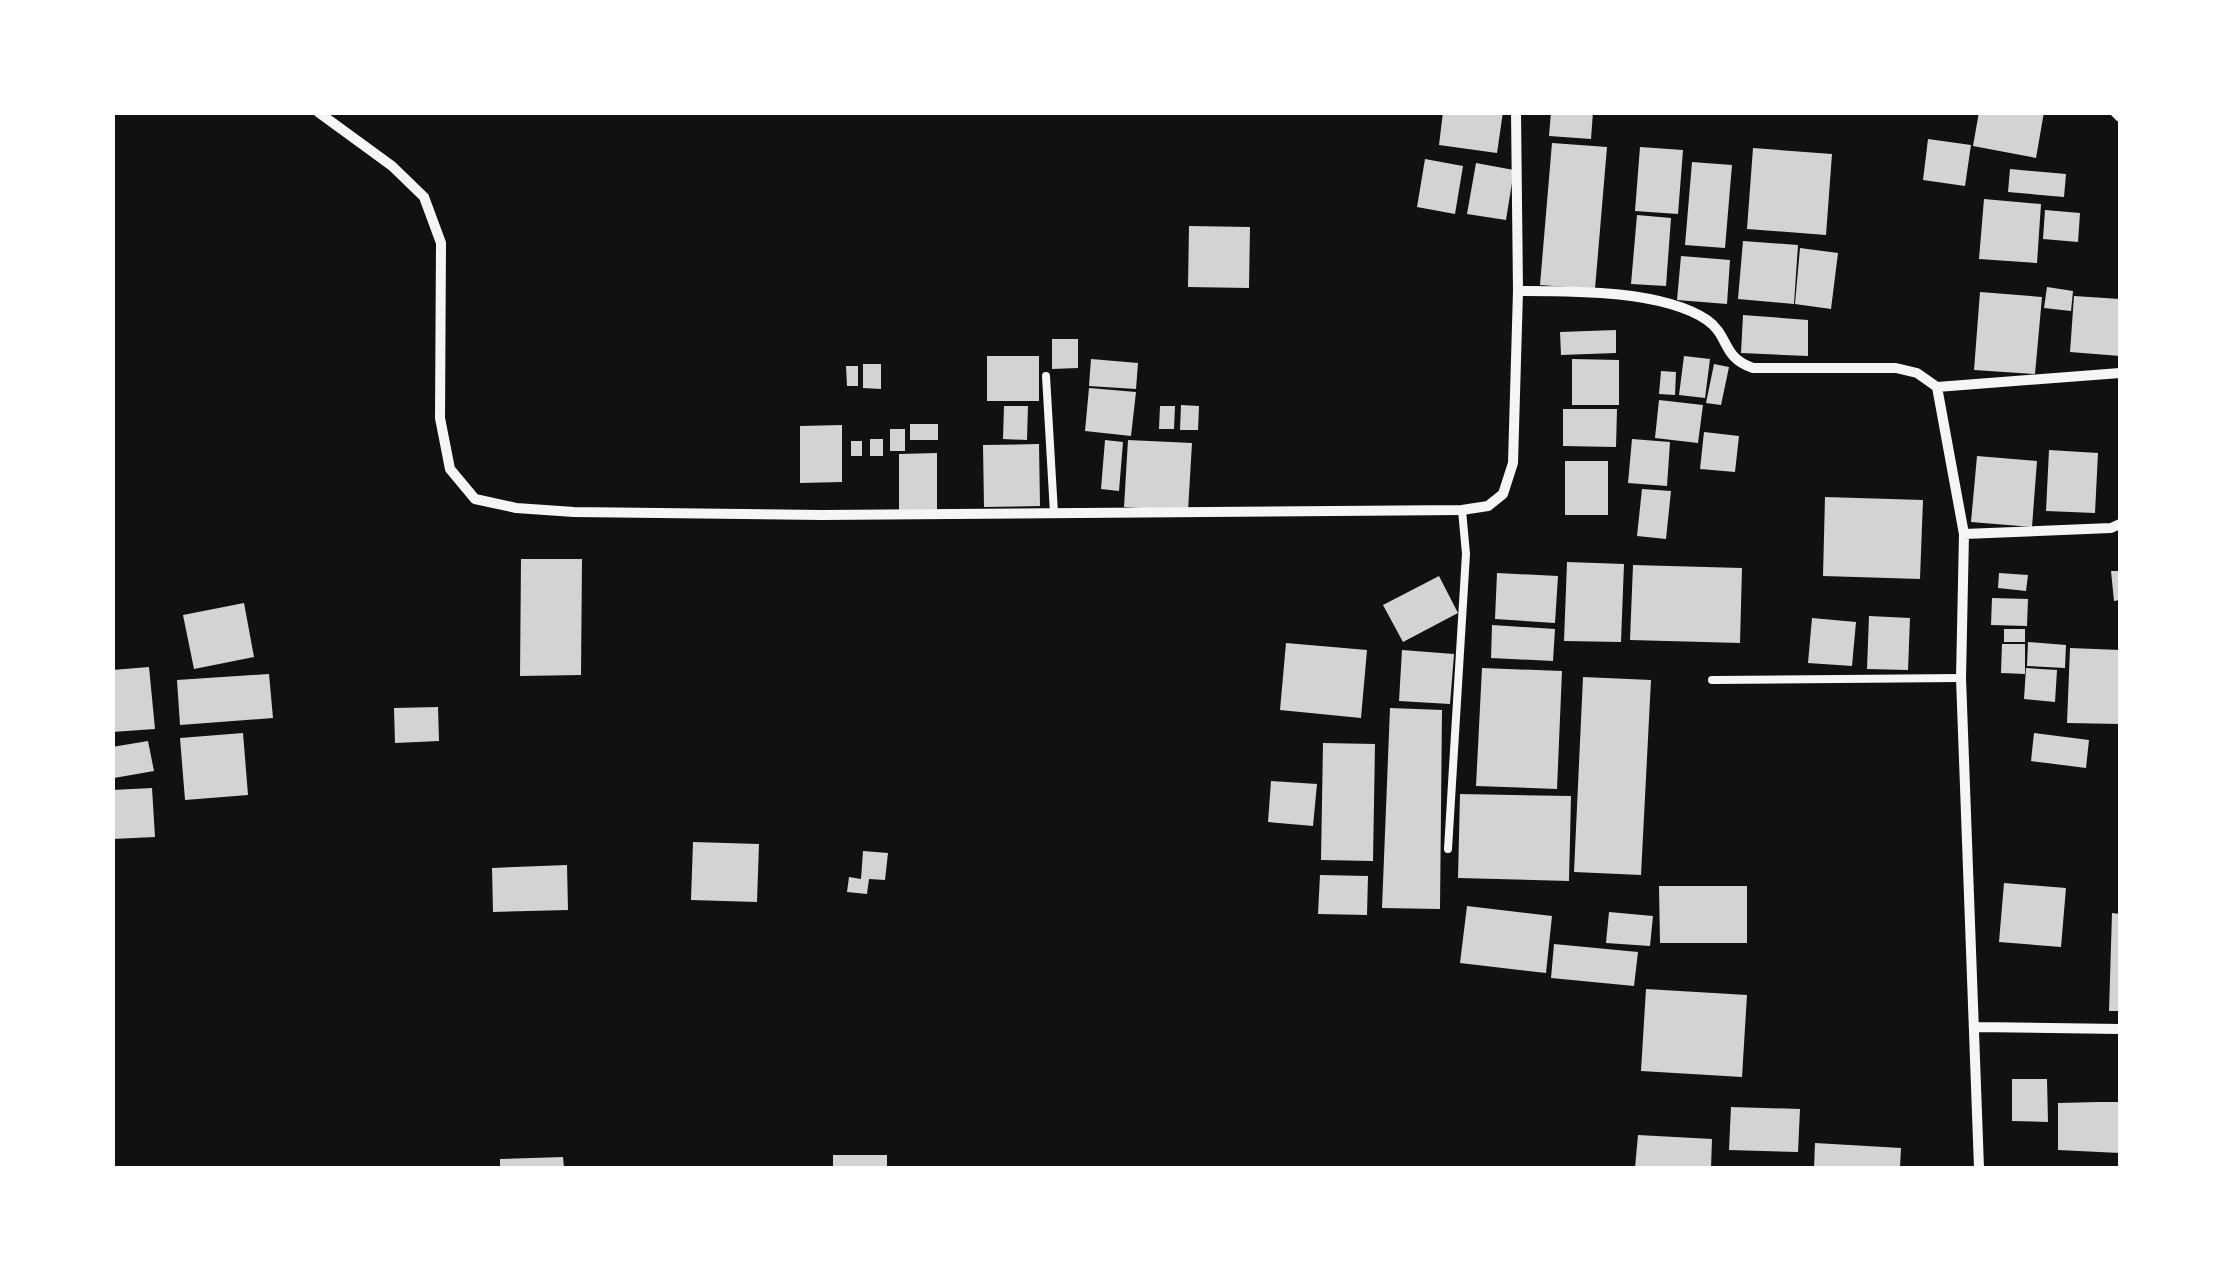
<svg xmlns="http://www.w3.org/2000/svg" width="2233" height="1281" viewBox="0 0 2233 1281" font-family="'Source Sans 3',sans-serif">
<rect width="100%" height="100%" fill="#111"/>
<path fill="#d3d3d3" d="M1443,112h60l-6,41 -58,-8z
M1551,112h42l-2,27 -42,-3z
M1979,112h65l-8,46 -63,-12z
M1928,139l43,6 -6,41 -42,-6z
M1552,143l55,4 -12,142 -55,-4z
M1640,147l43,3 -5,64 -43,-3z
M1753,148l79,6 -6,81 -79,-6z
M1425,159l38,7 -8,48 -38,-7z
M1692,162l40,3 -7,83 -40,-3z
M1476,163l38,7 -8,50 -39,-6z
M2010,169l56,5 -2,23 -56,-5z
M1984,199l57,5 -4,59 -58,-4z
M2045,210l35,3 -2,29 -35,-3z
M1637,215l34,3 -5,68 -35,-2z
M1189,226l61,1 -1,61 -61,-1z
M1743,241l55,4 -4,59 -56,-5z
M1800,248l38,5 -7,56 -36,-5z
M1681,256l49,4 -3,44 -50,-4z
M2047,287l26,4 -2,20 -27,-3z
M1980,292l62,5 -7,77 -61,-4z
M2074,296l46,3v57l-50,-4z
M1743,315l65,5v36l-67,-3z
M1616,330v23l-55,2 -1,-23z
M1052,339h26v29l-26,1z
M987,356h52v45h-52z
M1684,356l26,3 -5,39 -26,-3z
M1091,359l47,4 -2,26 -47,-3z
M1572,359l47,1v45h-47z
M863,364h18v25l-18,-1z
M1714,364l15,3 -8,38 -15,-2z
M846,366h12v20h-11z
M1661,371l15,1 -1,23 -16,-1z
M1089,388l47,4 -5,44 -46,-5z
M1659,400l44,5 -5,38 -43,-5z
M1181,405l18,1 -1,24h-18z
M1004,406h24l-1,34 -24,-1z
M1160,406h15l-1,23h-15z
M1563,409h54l-1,38 -53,-1z
M910,424h28v16h-28z
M842,425v57l-42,1v-57z
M890,429h15v22h-15z
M1704,432l35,4 -4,36 -35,-3z
M870,439h13v17h-13z
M1632,439l38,3 -3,44 -39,-3z
M1105,440l18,2 -4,49 -18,-2z
M1128,440l64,3 -4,68 -64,-4z
M851,441h11v15h-11z
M1039,444l1,62 -56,1 -1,-62z
M2049,450l49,3 -3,60 -49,-2z
M937,453v57l-38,1v-57z
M1977,456l60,5 -5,66 -61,-5z
M1565,461h43v54h-43z
M1642,489l29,2 -5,48 -29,-3z
M1825,497l98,3 -3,79 -97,-3z
M521,559h61l-1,116 -61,1z
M1567,562l57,2 -3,78 -57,-1z
M1633,565l109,3 -2,75 -110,-3z
M2111,571h9v29l-6,1z
M1497,573l61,3 -3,47 -60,-4z
M1999,573l29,2 -2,16 -28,-3z
M1439,576l19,37 -55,29 -20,-37z
M1992,598l36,1 -1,27 -36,-1z
M244,603l10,54 -60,12 -11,-54z
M1869,616l41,2 -2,52 -41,-1z
M1812,618l44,4 -4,44 -44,-3z
M1492,625l63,4 -2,32 -62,-3z
M2004,629h21v13h-21z
M2028,642l38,3 -1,23 -38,-2z
M1286,643l81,7 -6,68 -81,-8z
M2002,644h23v30l-24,-1z
M2070,648l50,2v74l-53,-1z
M1402,650l52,4 -4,50 -51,-3z
M149,667l6,62 -43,3v-62z
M1482,668l80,3 -5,118 -81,-3z
M2026,668l31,2 -2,32 -31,-3z
M269,674l4,44 -93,7 -3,-45z
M1583,677l68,3 -10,195 -67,-3z
M438,707l1,34 -44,2 -1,-35z
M1390,708l52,2 -2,199 -58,-1z
M243,733l5,62 -63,5 -5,-62z
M2034,733l55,7 -3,28 -55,-7z
M148,741l6,30 -40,7 -2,-31z
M1323,743l52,1 -2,117 -52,-1z
M1271,781l46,3 -4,42 -45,-4z
M152,788l3,49 -43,2v-49z
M1460,794l111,2 -2,85 -111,-3z
M693,842l66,2 -2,58 -66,-2z
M863,851l25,2 -3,27 -16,-1 -2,15 -20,-2 2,-15 12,2z
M567,865l1,45 -75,2 -1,-44z
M1320,875l48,1 -1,39 -49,-1z
M2004,883l62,5 -5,59 -62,-5z
M1659,886h88v57h-87z
M1467,906l85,10 -6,57 -86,-10z
M1609,912l44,4 -3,30 -44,-3z
M2112,913l8,1v97h-11z
M1554,944l84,8 -4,34 -83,-8z
M1646,989l101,6 -5,82 -101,-6z
M2012,1079h35l1,43 -36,-1z
M2098,1102h22v51l-62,-3v-47z
M1731,1107l69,2 -2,43 -69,-2z
M1638,1135l74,4 -1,29h-76z
M1815,1143l86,5 -1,20h-86z
M833,1155h54v13h-54z
M563,1157l1,11h-64v-9z"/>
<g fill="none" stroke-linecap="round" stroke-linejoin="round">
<path stroke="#f5f5f5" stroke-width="8" d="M1046,376l8,137
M1712,680l249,-2
M1448,849l18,-295 -4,-44"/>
<path stroke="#f5f5f5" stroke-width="10" d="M318,112l74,54 32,31 17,46 -1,175 10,51 25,30 41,9 58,4 248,3 640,-5 26,-4 15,-12 10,-31 5,-172 -2,-179
M2115,112l5,5
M1518,291c54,0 144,-1 189,29 23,16 14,37 46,48h143l21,5 20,14 27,147 -3,144 18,490
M1937,387l183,-14
M1964,534l147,-6 9,-4
M1976,1027l144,2"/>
</g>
<rect width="2233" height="1281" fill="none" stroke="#ffffff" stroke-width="230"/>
</svg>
